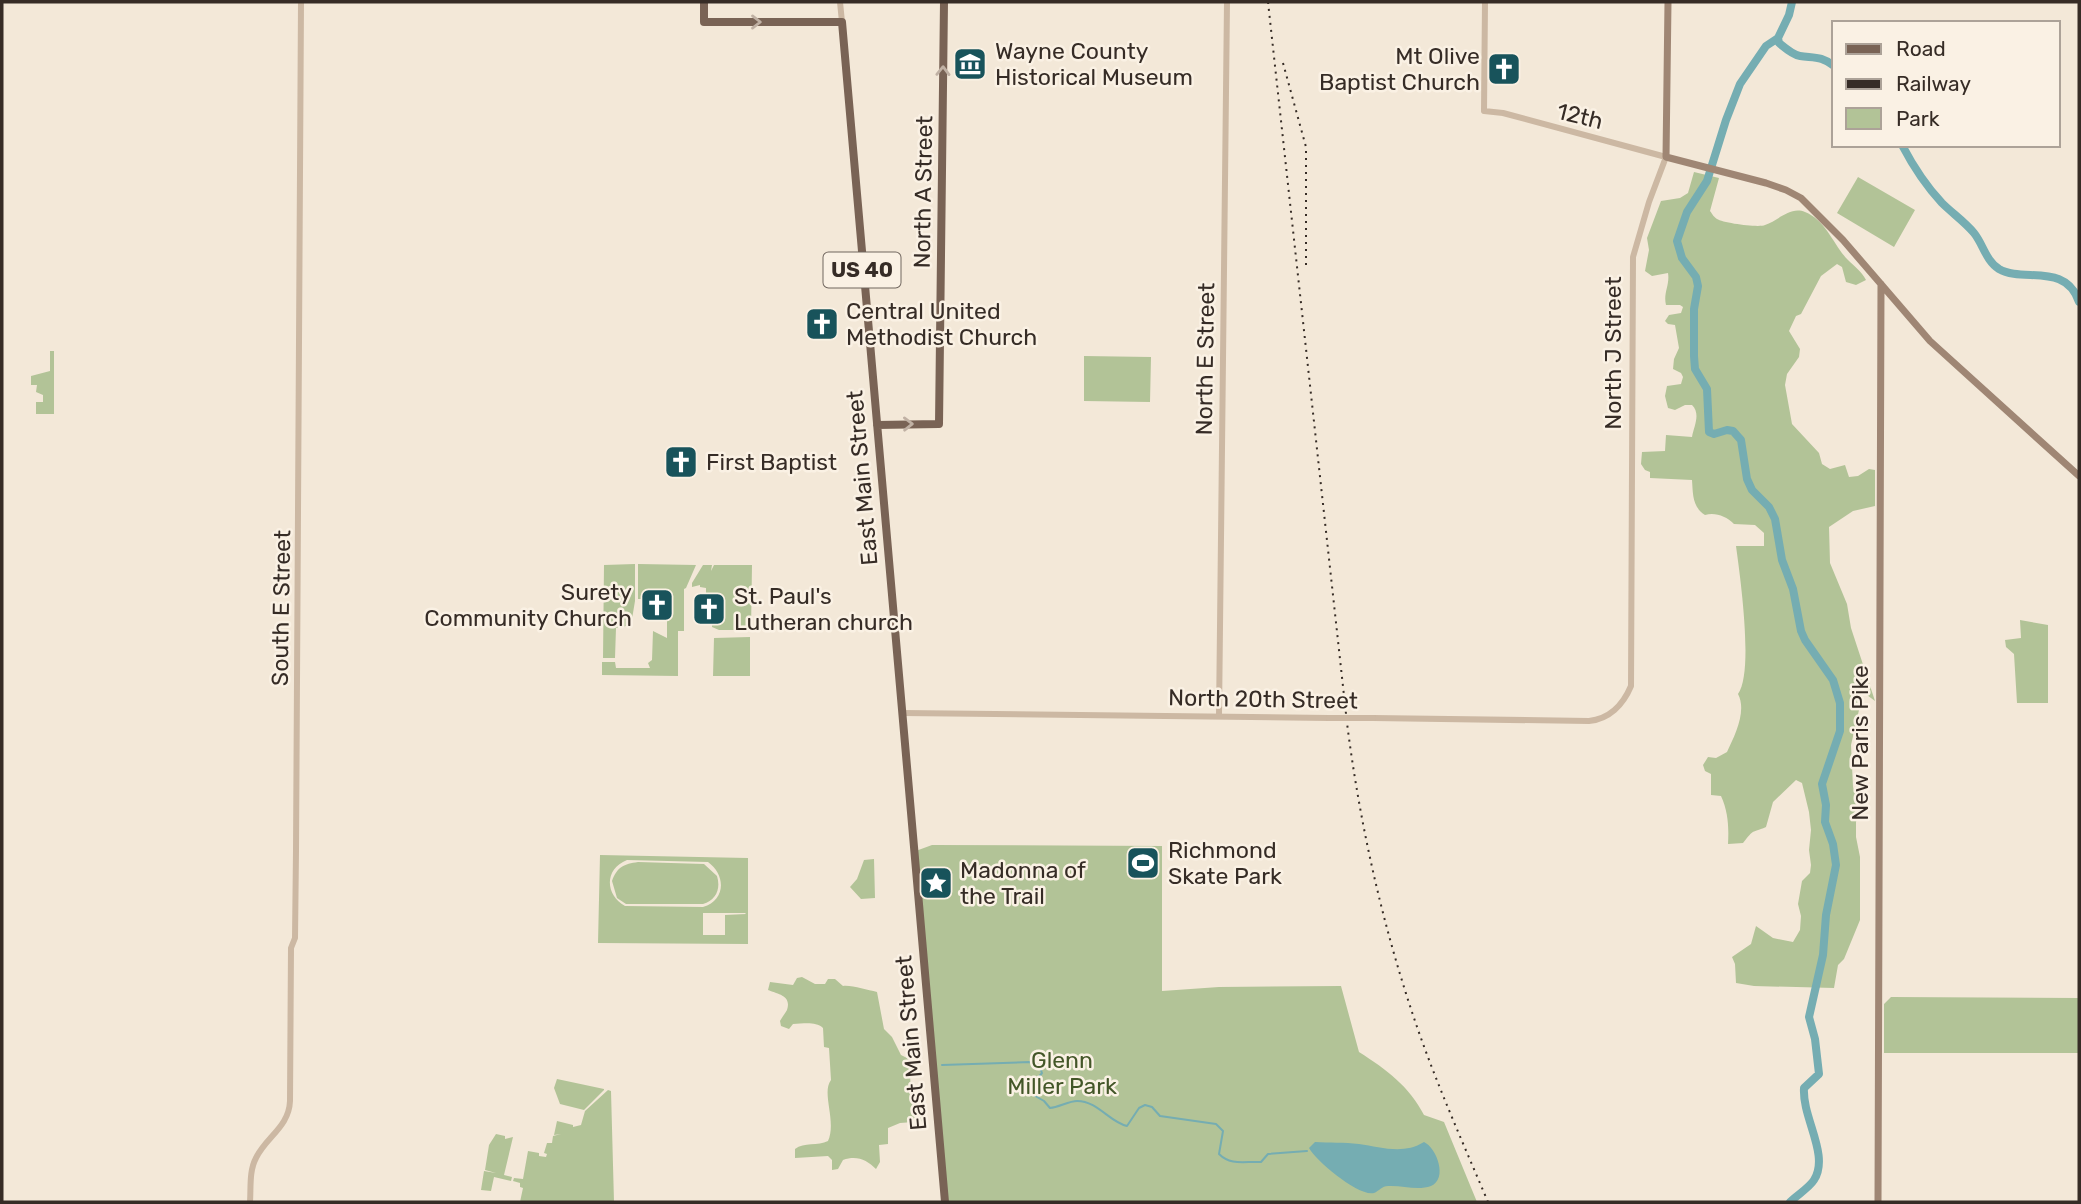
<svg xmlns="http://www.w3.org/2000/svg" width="2081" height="1204" viewBox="0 0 2081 1204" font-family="Rubik,sans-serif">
<rect width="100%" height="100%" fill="#f3e8d8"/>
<path fill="#b2c397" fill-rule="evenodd" d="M1694,172l25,6 -9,33c3,4 3,5 7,8 6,4 42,9 48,6 13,-4 25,-19 40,-13 21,8 29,34 43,48 7,7 13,11 18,20l-10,5 -10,-3 -4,-15 -5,-3 -16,12 -20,38 -5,2 -7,15 11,18 -1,8 -12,17 -2,11 7,39 27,29 3,11 8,5 15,-4 4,12 9,-1 11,-7 6,1v36l-22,5 -24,16 1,36 17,41 4,24 24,73 -12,-9 -8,-1 4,19 -8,35 2,42 7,22 -4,13v15l4,20v63l-16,39 -6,6 -4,23 -80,-2 -18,-3 -1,-19 -3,-7 19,-13 5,-18 17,12 20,4 7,-12 1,-14 -3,-12 4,-23 8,-8 1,-8 -2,-15 2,-20 -2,-18 -7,-29 -6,-3 -23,22 -7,25c-16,7 -11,1 -23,16l-15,1c1,-17 0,-33 -7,-48l-10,-1v-21l-6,-3 -2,-6 5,-8 8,1 11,-6c8,-17 20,-41 11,-58 16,-22 2,-118 -2,-148h28v-13l-9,-8 -21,-1c-8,-8 -19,-12 -29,-9 -13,-8 -12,-22 -13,-35l-42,-2v-6l-5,-2 -4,-6 1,-12 23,-1 1,-16 26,2c2,-11 9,-23 0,-32h-7l-10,5 -7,-2 -3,-12 2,-10 14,-2 2,-7 -2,-4 -8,-4 1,-10 5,-11 -4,-23 -7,-1 -3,-3 4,-6 12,-2 2,-6 -3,-2h-14c-3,-12 4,-20 2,-32l-16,3 -7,-5 4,-21 -2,-12 14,-37 19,-3 8,-5z
M1858,177l57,33 -21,37 -57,-34z
M50,351h4v63h-18v-12h7v-7l-7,-3 1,-7h-6v-9l19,-5z
M1084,356l67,1 -1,45 -66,-1z
M635,564v37l-4,24 -15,3 -1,30h-12l1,-93z
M638,564l58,1 -10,23 -2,1v42h-6v45l-76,-1v-13h13l1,6h34l-2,-5 4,-3 1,-29 14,7v-24l-3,-1v-17l-19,-1 -1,4h-6z
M703,565h9l-1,6 3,-6h38l-1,65h-32l-7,-3v-16h9v-14l-15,-2v-7l-6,-1v-2l-8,2v-4z
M2020,620l28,5v78h-31l-3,-49 -8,-7 -1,-7 16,-2z
M750,637v39h-37l1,-38z
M932,845l230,1v145l57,-4 122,-1 18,66c28,18 50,34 65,63l20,7 33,80h-532l-32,-350z
M600,855l148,3v86l-150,-1zM627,860l81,2c18,13 18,38 -5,45l-78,-1c-20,-11 -21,-37 2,-46zM703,913h42l1,1 -21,1v20h-22z
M874,859l1,39 -14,1 -11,-12 7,-8 7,-19z
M638,862l66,2 13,12c4,13 -1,24 -14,28h-77l-9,-6 -5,-17c5,-14 12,-17 26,-19z
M802,977l13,7h10l3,-5h7l8,7c9,-1 24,4 34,6l7,37 8,8 9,18 10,5c-3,24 1,40 15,59v2l-26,2 -12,5v16l-9,1 1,17 -4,7c-9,-9 -19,-14 -33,-9l-5,9 -6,1v-10l-4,-4 -33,2v-9c9,-7 23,-3 33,-8 9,-20 -7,-48 3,-61l-2,-32 -5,-1 -1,-19c-8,-7 -20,-4 -30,-4l-4,5 -8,-3 -1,-5c2,-4 5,-7 7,-11 5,-15 -10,-16 -19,-20l2,-8 23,3 4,-7z
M1891,997l188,1v55h-195v-49z
M557,1079l47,10v1l-20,20 -24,-6 -6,-16z
M608,1090l3,1 3,111h-94l3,-14 -3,-1v-4l-7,-2 1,-3 9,1 5,-28 11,2v3l7,1 1,-3 -3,-1 3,-10h5l1,-7 8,-2 -7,1 3,-14 16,4v2l8,-2 4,-14z
M496,1134l9,2v3l8,-2 -9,38 8,2 -1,4 -17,-4 -3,14 -10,-1 3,-19 12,2 -11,-3 4,-25z"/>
<path fill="#75adb2" d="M1315,1142c14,1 29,0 44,2 22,3 44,11 65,-2 13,6 24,37 7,44 -14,5 -29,-1 -43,0 -6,0 -9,5 -14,7 -15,4 -58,-32 -65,-45z"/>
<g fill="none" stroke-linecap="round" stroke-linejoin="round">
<path stroke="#75adb2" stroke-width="2" d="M942,1065l88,-3 10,6 2,5 -13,16 1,4 14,8 6,7c9,-1 19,-7 27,-7 21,0 32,21 50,25l12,-18 6,-3 7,2 8,9 56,8 7,7 -4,23c12,12 26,7 42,8l7,-8 39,-3"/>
<path stroke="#75adb2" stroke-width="8" d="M1778,38l1,5c6,5 14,12 21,13 14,2 22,0 34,10
M1902,145c11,21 24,41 40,58 10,10 23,19 32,30 9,11 12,28 25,36 24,14 67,-7 80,33
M1790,1202c7,-7 19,-14 24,-22 16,-25 -12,-62 -10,-92l15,-14 -4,-35 -6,-22 14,-62 3,-40 10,-50 -3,-21 -8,-22 1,-17 -4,-21 18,-53v-28l-7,-23 -28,-40 -4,-9 -8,-42 -11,-29 -7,-41 -6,-12 -17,-17 -5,-11 -6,-39 -8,-9 -6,-1 -13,4 -5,-2 -2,-43 -12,-20 -1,-13v-47l4,-23 -2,-9 -14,-19 -5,-17 10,-29 20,-31 19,-61 14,-36 26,-38 12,-8 11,-23 3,-13"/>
<path stroke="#ccb8a3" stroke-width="6" d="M840,2l2,20
M902,713l427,5
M1219,716l8,-714
M1373,718l216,3c20,-2 34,-16 42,-35l2,-429 16,-55 17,-45 -163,-44 -19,-2 1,-109
M250,1202c1,-14 -1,-31 6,-44 10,-21 33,-31 34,-57l1,-153 4,-10 1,-87 5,-849"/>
<path stroke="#9f8674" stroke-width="7" d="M1668,2l-2,155 100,26 20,7 15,8 42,42 87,101 149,135
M1878,1202l3,-918"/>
<path stroke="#796355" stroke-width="8" d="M704,2v20h138l103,1180
M877,425l62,-1 5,-422"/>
<path stroke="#362c26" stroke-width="2" stroke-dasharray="2 5" stroke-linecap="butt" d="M1268,2l79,721c13,103 36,204 69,301 21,61 47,119 72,178
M1283,63l23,84v119"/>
<path stroke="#ccb8a3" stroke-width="6" d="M1329,718h44"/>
</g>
<defs><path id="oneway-chevron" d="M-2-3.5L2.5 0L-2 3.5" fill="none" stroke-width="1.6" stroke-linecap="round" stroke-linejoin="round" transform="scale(1.75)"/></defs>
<g stroke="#c0b1a4">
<use href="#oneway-chevron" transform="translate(756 22)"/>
<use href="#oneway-chevron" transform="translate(943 71) rotate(-89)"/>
<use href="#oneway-chevron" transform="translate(908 424) rotate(-1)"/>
</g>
<defs>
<symbol id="museum-square" viewBox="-11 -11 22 22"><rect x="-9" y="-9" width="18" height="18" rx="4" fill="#18535b" stroke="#faf1e4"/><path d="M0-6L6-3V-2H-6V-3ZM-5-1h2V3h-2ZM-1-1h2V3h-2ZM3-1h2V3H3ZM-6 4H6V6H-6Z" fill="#fff"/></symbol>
<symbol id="church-square" viewBox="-11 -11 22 22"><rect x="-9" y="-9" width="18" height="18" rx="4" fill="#18535b" stroke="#faf1e4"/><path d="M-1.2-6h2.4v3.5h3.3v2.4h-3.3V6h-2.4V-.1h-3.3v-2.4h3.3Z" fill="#fff"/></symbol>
<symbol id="stadium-square" viewBox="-11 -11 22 22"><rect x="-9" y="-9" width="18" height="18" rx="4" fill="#18535b" stroke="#faf1e4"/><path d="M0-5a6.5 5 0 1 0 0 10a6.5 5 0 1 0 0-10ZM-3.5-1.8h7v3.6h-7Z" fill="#fff"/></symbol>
<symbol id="sight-square" viewBox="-11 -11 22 22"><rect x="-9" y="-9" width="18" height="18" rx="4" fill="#18535b" stroke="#faf1e4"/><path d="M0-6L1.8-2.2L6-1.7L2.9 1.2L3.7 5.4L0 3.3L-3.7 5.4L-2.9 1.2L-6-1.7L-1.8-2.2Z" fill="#fff"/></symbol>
</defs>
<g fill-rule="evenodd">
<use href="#museum-square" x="951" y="45" width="38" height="38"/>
<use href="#church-square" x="1485" y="50" width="38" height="38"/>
<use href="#church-square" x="803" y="305" width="38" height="38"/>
<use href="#church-square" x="662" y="443" width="38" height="38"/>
<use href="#church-square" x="638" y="586" width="38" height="38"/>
<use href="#church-square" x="690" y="590" width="38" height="38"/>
<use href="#stadium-square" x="1124" y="844" width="38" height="38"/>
<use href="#sight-square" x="917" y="864" width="38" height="38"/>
</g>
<g text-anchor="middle" stroke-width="5" stroke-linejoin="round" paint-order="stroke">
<rect fill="#faf1e4" stroke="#71675f" stroke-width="2" x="823.5" y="252.5" width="77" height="35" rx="5"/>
<g font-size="21" font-weight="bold" fill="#362c26">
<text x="862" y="277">US 40</text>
</g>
<g font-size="23" fill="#362c26" stroke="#faf1e4" text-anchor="start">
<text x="995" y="59">Wayne County<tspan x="995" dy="26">Historical Museum</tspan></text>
<text x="1480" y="64" text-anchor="end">Mt Olive<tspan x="1480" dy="26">Baptist Church</tspan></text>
<text x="846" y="319">Central United<tspan x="846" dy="26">Methodist Church</tspan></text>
<text x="706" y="470">First Baptist</text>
<text x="632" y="600" text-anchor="end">Surety<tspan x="632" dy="26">Community Church</tspan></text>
<text x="734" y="604">St. Paul's<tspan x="734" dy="26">Lutheran church</tspan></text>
<text x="1168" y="858">Richmond<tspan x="1168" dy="26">Skate Park</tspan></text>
<text x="960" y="878">Madonna of<tspan x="960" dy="26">the Trail</tspan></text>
</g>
<g font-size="23" fill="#362c26" stroke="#faf1e4">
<text transform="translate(1580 116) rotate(14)" y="8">12th</text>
<text transform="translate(923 192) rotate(-89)" y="8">North A Street</text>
<text transform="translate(1613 353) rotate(-90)" y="8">North J Street</text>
<text transform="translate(1205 359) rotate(-89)" y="8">North E Street</text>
<text transform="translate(862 478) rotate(-95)" y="8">East Main Street</text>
<text transform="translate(281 608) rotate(-89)" y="8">South E Street</text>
<text transform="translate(1263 699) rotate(1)" y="8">North 20th Street</text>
<text transform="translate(1860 743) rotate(-90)" y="8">New Paris Pike</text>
<text transform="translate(911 1043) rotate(-95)" y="8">East Main Street</text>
</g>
<g font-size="23" fill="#435628" stroke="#faf1e4">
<text x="1062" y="1068">Glenn<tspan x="1062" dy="26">Miller Park</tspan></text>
</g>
</g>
<rect width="2081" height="1204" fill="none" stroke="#362c26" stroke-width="7"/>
<rect x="1832" y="21" width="228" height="126" fill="#faf1e4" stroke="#aca298" stroke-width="2"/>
<rect x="1846" y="44" width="35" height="10" fill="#796355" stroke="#aca298" stroke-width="2"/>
<text x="1896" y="56" font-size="21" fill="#362c26">Road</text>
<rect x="1846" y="79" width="35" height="10" fill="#362c26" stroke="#aca298" stroke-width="2"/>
<text x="1896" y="91" font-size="21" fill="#362c26">Railway</text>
<rect x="1846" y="108" width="35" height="21" fill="#b2c397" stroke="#aca298" stroke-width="2"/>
<text x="1896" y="126" font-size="21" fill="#362c26">Park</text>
</svg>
